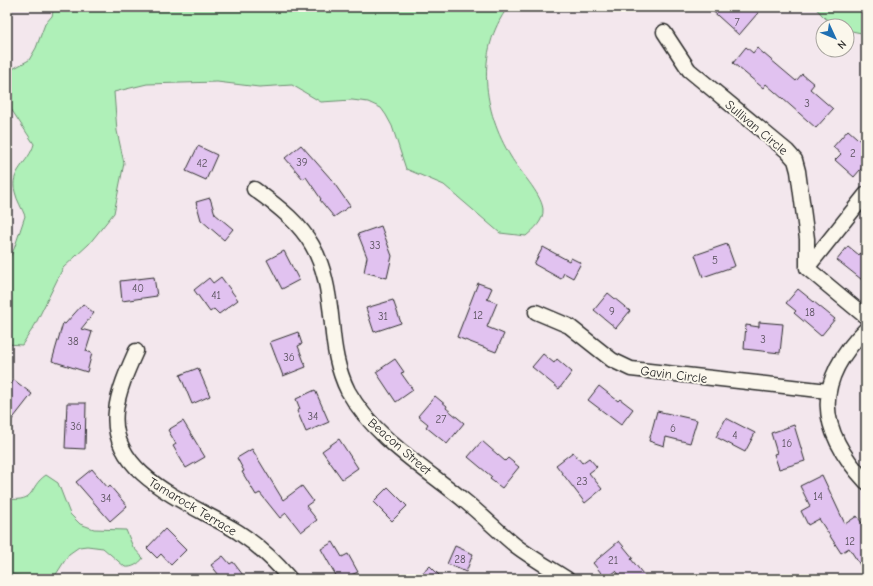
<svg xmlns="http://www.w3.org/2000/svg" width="873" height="586" viewBox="0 0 873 586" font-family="'Comic Neue',sans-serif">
<rect width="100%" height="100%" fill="#f3e7ed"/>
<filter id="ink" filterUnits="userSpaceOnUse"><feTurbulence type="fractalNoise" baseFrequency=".025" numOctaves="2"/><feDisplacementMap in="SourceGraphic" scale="8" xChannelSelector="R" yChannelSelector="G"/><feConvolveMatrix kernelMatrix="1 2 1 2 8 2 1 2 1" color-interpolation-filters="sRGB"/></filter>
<g filter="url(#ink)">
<path fill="#aff0b8" stroke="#6d8e72" d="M54,7h454c-33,45 -25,104 3,150 8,14 30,36 32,52 1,12 -9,20 -17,27l-26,-3 -56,-48 -38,-16 -14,-43 -6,-11 -5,-7 -13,-6 -16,-2 -31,2 -29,-17 -33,2 -42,-5 -70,2 -33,8 3,39 7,32 -10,50 -25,31 -26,24 -28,57 -13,20 -15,-1v-81l7,-14 11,-33c-3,-8 -8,-15 -10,-24 -6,-21 14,-29 19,-48l-23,-35 -4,-12v-25l22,-12 7,-12 9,-24 7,-8z
M815,7h51v27l-19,-4v-4c-16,0 -22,-7 -32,-19z
M46,475l12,8 12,31 10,10 14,5 32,1 7,17 10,11c-4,6 -11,10 -18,9l-22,-19 -16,-2 -8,1 -10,7 -14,22c-7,3 -15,4 -23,3 -9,-1 -15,-6 -25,-3v-77c31,3 20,-11 39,-24z"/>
<path fill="#e1c2f0" stroke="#2b2b2b" d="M708,7h55l-24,28z
M746,47l7,6 4,-5 39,33 6,-7 12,10 -4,5 23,20 -17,19 -50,-44 -3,4 -30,-25z
M848,130l18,16v6l-5,7 5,4 -12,14 -19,-17 6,-6 -8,-7z
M301,145l30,34 19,27 -16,11 -14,-17 1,-1 -15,-22 -3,2 -18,-21z
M198,146l19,9 -11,25 -20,-9z
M210,198l5,16 18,15 -9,11 -23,-20 -5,-18z
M381,226l11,30 -5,22 -23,-6 3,-15 -9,-23z
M727,244l8,22 -32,11 -8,-22z
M848,246l11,9 7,-9v37l-29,-23z
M543,247l26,14 2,-3 10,5 -8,15 -9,-5 -3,6 -27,-15z
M284,251l15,29 -17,9 -15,-29z
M154,277l3,19 -35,5 -2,-20z
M221,277l17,23 -19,14 -5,-5 -4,3 -16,-22 15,-12 4,5z
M478,283l14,5 -5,11 10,4 -10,24 17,7 -8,18 -39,-15z
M798,289l37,30 -14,17 -27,-23 2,-2 -10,-8z
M608,293l22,18 -14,17 -22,-18z
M393,300l8,23 -27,9 -8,-24z
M83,304l11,9 -13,16 11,3 -6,19 6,2 -5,19 -35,-11 11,-38 2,1z
M759,322l24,2 -3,29 -36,-4 2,-24 13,2z
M298,332l4,12 -4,2 8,21 -23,9 -13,-34z
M543,354l11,9 3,-4 15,13 -13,17 -27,-22z
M395,359l9,13 -3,1 12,17 -17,12 -20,-30z
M198,368l12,28 -18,8 -12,-29z
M14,380l18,14 -25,32v-37z
M599,386l19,15 2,-2 13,10 -12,16 -33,-25z
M315,390l14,32 -23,10 -9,-21 3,-2 -4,-10z
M435,396l12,10 -1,2 18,15 -17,21 -21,-17 2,-3 -10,-8z
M67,403h19l-1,46 -20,-1z
M657,411l40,9 -7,23 -24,-6 -2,9 -15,-5z
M726,418l29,15 -10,19 -29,-15z
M183,421l22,36 -19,11 -13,-22 3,-2 -8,-14z
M794,425l11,36 -26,8 -5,-15 3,-1 -6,-20z
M339,439l19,29 -16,11 -20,-28z
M482,441l23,20 3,-3 11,9 -17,21 -12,-9 2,-2 -24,-20z
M252,449l31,51 19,-14 11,15 -7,5 11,14 -16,12 -15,-19 -6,5 -20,-25 -4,2 -14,-23 2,-1 -7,-13z
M573,452l9,11 7,-5 8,9 -8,6 13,16 -17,14 -29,-38z
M92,469l16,19 2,-2 17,20 -17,15 -34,-39z
M822,475l23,49 12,-8 9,13v45l-17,-26 -8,5 -22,-34 -11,6 -7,-14 9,-5 -10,-20z
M388,487l19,19 -15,15 -19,-19z
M165,529l21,21 -15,15 -10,-11 -4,4 -10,-10z
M619,541l14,17 -2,1 16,20h-24l-7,-8 -10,8 -13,-16z
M333,542l9,15 6,-3 10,18 -7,3 3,4h-16l-17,-30z
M455,546l18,8 -7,18 -19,-8z
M223,556l7,8 3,-2 13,17h-24l-11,-14z
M430,566l13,13h-27z"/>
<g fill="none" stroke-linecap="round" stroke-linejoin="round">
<defs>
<path id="street" d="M664,32l25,38 98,81 8,9 3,11 9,68v29
M254,189c58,41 71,64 78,135 2,23 5,45 16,67 26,47 77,77 118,111 17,14 33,30 50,44 16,12 34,22 51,33
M807,268l59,-74
M807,268l59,49
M536,312l33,14 43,34 19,9 197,22
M866,329c-53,53 -49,100 0,153
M136,351c-8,18 -18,40 -20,60 -8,66 78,93 122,121 20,13 37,29 52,47"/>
</defs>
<use href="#street" stroke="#2b2b2b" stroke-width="17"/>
<use href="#street" stroke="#fbf7ec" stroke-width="14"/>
</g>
</g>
<g text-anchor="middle" stroke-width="4" stroke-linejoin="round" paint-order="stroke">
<g font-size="11" fill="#58515c">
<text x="737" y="26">7</text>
<text x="807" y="107">3</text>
<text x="853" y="157">2</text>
<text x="302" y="166">39</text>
<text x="202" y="167">42</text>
<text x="375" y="249">33</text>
<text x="715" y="264">5</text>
<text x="138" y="292">40</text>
<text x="216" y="299">41</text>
<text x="612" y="315">9</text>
<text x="810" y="316">18</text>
<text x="478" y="319">12</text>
<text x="383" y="320">31</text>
<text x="763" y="343">3</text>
<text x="73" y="345">38</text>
<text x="289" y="361">36</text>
<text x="313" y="420">34</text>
<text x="441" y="423">27</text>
<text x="76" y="430">36</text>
<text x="673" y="432">6</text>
<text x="735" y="439">4</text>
<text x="787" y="447">16</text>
<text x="582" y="485">23</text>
<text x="818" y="500">14</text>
<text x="106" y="502">34</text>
<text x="850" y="545">12</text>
<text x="460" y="563">28</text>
<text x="613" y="564">21</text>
</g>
<g font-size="13" fill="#2b2b2b" stroke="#fbf7ec">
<text transform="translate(757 127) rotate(40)" y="5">Sullivan Circle</text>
<text transform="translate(674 374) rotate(7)" y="5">Gavin Circle</text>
<text transform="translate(400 446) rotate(41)" y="5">Beacon Street</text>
<text transform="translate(193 506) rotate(31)" y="5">Tamarock Terrace</text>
</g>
</g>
<rect width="873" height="586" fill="none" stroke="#fbf7ec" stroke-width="24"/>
<rect x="12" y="12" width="849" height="562" fill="none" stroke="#2b2b2b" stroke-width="1.5" filter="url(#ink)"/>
<g transform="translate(835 38) rotate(134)"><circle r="19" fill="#fbf7ec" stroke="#a8a59f"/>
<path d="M0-3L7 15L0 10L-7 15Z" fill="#1f6fb2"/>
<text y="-6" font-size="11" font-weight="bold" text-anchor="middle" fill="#2b2b2b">N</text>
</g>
</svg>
